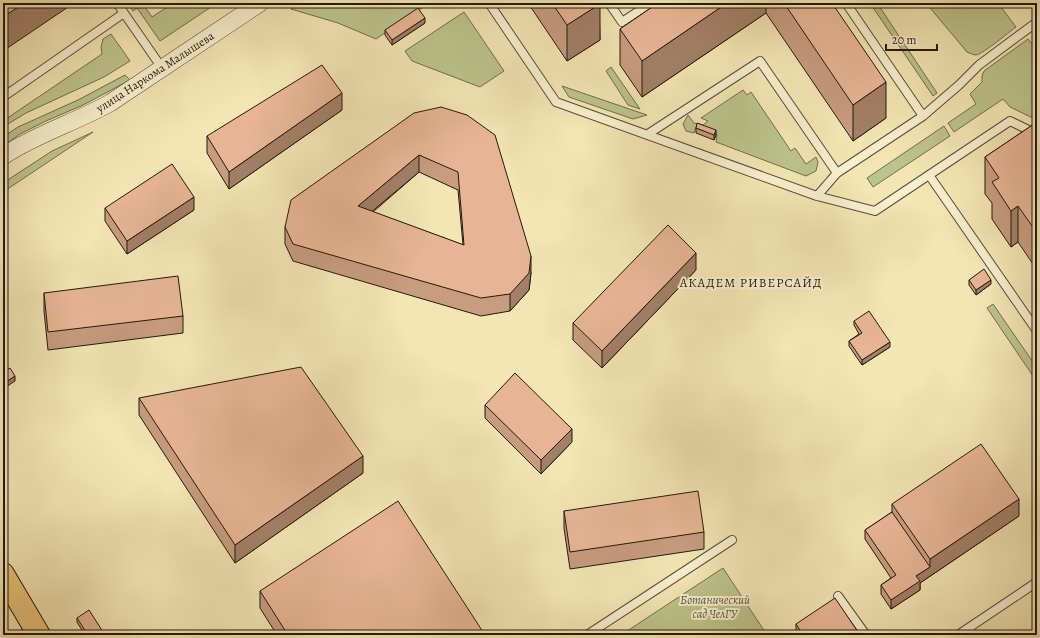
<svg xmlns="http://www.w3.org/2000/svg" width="1040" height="638" viewBox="0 0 1040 638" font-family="Alegreya,serif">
<rect width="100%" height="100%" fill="#f3e6b3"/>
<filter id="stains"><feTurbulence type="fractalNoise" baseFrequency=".005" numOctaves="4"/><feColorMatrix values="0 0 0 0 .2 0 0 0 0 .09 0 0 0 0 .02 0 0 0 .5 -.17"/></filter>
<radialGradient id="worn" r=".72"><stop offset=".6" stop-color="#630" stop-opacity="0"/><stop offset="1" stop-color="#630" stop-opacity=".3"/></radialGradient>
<path fill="#bcc48b" stroke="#706e4e" d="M128,3h14l10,14 21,-14h44l-57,38 -23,-33 -4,3z
M300,3h122l3,3 -49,33 -38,-16 -47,-14z
M870,3h7l60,90 -4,3z
M926,3h72l18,24c-7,5 -33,27 -40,28 -3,0 -6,-2 -9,-3z
M464,12l40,59 -24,16 -68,-26 -7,-10z
M111,34l19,27 -26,16 -78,36 -23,14v-6l99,-67 -1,-7 2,-8z
M1028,39l9,11v70l-27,-13 -7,-8 -49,33 -6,-9 28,-19 -6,-10 12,-12v-6l2,-5z
M611,67l29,42 -12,-4 -22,-34z
M125,75l5,5 -47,25 -37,16 -26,13 -17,12v-9l15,-10 60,-27z
M562,86l85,29 -14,4 -64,-22z
M743,90l4,5 4,-3 40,59 4,-3 11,16 10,-7 2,5 -2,9 -10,5 -90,-34 1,-8 -21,-7 -2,6 -8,-2 -3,-7 5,-9 6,8 9,2 5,-4 -7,-3z
M944,126l6,10 -77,51 -6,-9z
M93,132l-90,60v-9l49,-32z
M993,304l44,64v14l-50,-74z
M723,568l44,67h-146z"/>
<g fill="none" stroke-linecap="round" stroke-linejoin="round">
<defs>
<path id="service" d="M117,3l45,65
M489,3l67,99 261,94 58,15 135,-90 27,13
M609,3l13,19 29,-19
M846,3l77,113
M3,97l121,-84
M648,134l112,-73 77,112 86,-57 36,-31 20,-20 58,-43
M929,175l108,156
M817,196l20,-23
M838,596l28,39
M587,635l145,-95
M958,635l79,-53"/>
<path id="minor" d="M3,156c33,-22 73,-34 107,-53l150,-100"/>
<path id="primary" d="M3,574l36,61"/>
</defs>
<use href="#service" stroke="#574c3a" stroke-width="10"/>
<use href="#minor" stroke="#574c3a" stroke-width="18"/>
<use href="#primary" stroke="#231911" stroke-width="24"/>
<use href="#service" stroke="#f7efce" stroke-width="8"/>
<use href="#minor" stroke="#f7efce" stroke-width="17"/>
<use href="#primary" stroke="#eac37a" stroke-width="22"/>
</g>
<path fill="#c79c7f" stroke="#231911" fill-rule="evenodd" d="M528,3h71l1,37 -33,21z
M658,3h174l54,115 -33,23 -87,-128 -124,84 -22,-32v-36z
M425,23l-33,22 -7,-10v-5z
M441,107l90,166 -2,17 -19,21 -29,5 -188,-55 -8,-17v-17zM419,172l39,18 5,55 -90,-33z
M342,110l-113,79 -22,-36v-17z
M1037,122v148l-19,-28 -7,5 -19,-28v-16l-7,-9v-37z
M696,128l20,7 -2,5 -18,-7z
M105,208l89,2 -67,44 -22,-33z
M696,270l-94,98 -29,-28v-17z
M969,280l22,4 -15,11 -7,-10z
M44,293l139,23v17l-135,17 -4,-39z
M854,321l36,26 -28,18 -13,-19v-5l10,-7 -5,-9z
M139,398l224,75 -128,90 -96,-148z
M485,405l87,37 -31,32 -56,-56z
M892,504l127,12 -99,67v7l-29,19 -10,-15v-9l10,-7 -26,-39v-9l27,-18z
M564,511l140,21v17l-134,20 -6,-41z
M260,591l225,44h-208l-17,-27z
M77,618l28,17h-20l-8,-13z
M796,624l64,11h-64z"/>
<path fill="#a27f68" stroke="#231911" d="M24,3h50l-71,48v-34z
M727,3h39v10l-124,84v-36z
M600,4v36l-33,21v-36z
M425,18v5l-33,22v-5z
M886,82v36l-33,23v-36z
M342,93v17l-113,79v-17z
M716,130v5l-2,5v-5z
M419,155v17l-61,51v-17z
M194,197v13l-67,44v-13z
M1018,206v36l-7,5v-36z
M696,253v17l-94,98v-17z
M531,256v17l-2,17 -19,21v-17z
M991,280v4l-15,11v-5z
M890,342v5l-28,18v-5z
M15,376v5l-12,8v-5z
M572,429v13l-31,32v-14z
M363,456v17l-128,90v-18z
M1019,499v17l-99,67v7l-29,19v-9l25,-24 14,-9v-8z"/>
<path fill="#e7b594" stroke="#231911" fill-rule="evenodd" d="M3,3h21l-21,14z
M552,3h47l1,1 -33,21z
M658,3h69l-85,58 -22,-32z
M784,3h48l54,79 -33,23z
M418,8l7,10 -33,22 -7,-10z
M322,65l20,28 -113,79 -22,-36z
M441,107l26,8 28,20 36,121 -2,17 -19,21 -29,4 -188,-54 -8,-17 6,-27 123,-87zM419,155l39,17 6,73 -106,-39z
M1037,122v111l-19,-27 -7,5 -19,-29 7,-4 -14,-21z
M697,123l19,7 -2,5 -18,-7z
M172,164l22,33 -67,44 -22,-33z
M668,225l28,28 -94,98 -29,-28z
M984,269l7,11 -15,10 -7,-10z
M178,276l5,40 -135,16 -4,-39z
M869,311l21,31 -28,18 -13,-19 13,-8 -8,-12z
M301,367l62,89 -128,89 -96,-147z
M10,368l5,8 -12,8v-12z
M515,373l57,56 -31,31 -56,-55z
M981,444l38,55 -89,60 -38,-55z
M698,491l6,41 -134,20 -6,-41z
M398,501l87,134h-197l-28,-44z
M892,512l38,55 -14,9 4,5 -29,19 -10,-15 15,-10 -31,-45z
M835,598l25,37h-57l-7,-11z
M89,610l16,25h-17l-11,-17z"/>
<g text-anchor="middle" stroke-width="4" stroke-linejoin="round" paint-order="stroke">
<g font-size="12" fill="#231911" stroke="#f7efce">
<text transform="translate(155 72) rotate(-33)" y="4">улица Наркома Малышева</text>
</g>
<g font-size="12" font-style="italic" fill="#59553c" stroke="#f7efce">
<text x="715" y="604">Ботанический<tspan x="715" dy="14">сад ЧелГУ</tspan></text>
</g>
<g font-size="13" letter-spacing="1" fill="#231911" stroke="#f7efce">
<text x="751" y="287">АКАДЕМ РИВЕРСАЙД</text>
</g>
</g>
<rect width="1040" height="638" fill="none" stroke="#f3e6b3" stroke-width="16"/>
<rect x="4" y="4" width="1032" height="630" fill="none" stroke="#231911" stroke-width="2"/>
<rect x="8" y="8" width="1024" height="622" fill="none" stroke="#231911"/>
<path d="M886 44v6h51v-6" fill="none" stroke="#231911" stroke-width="2"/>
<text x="892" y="44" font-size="12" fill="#231911" stroke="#f7efce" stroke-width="3" paint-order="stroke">20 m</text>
<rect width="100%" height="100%" filter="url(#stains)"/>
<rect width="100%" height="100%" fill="url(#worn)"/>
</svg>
